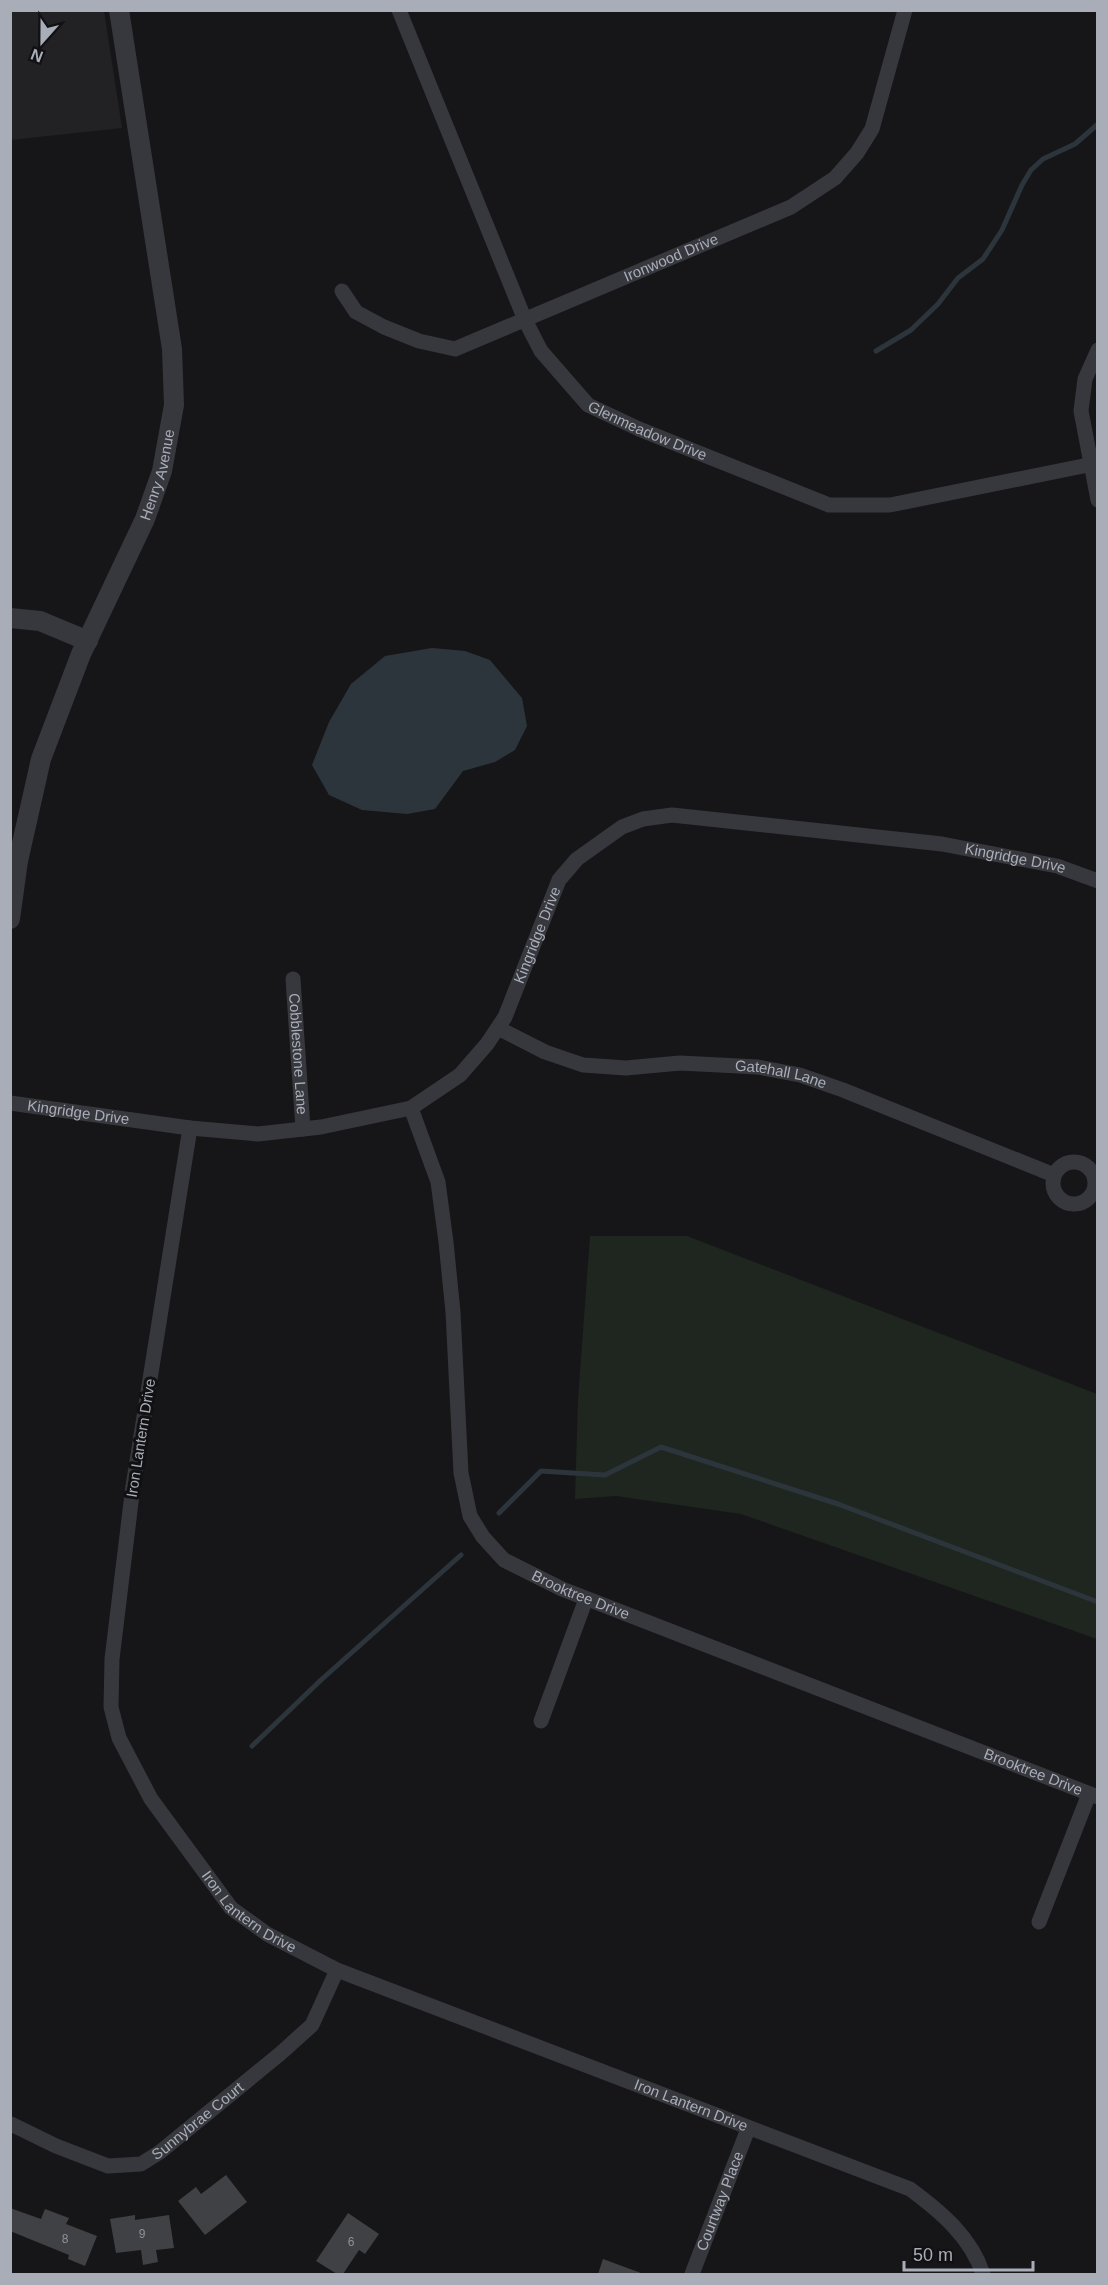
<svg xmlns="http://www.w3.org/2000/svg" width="1108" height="2285" viewBox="0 0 1108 2285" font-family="Helvetica,sans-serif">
<rect width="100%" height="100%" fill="#161618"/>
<path fill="#222225" d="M10,11h94l18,117 -111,12z"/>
<path fill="#1e261f" d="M590,1236h97l410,158v245l-356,-125 -125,-18 -41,3 3,-100z"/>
<path fill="#2c353c" d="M432,648l33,3 25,9 32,38 5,28 -12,24 -20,12 -32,9 -28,38 -28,5 -45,-4 -33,-15 -17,-30 17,-43 22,-38 34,-28z"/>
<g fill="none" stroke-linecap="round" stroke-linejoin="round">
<path stroke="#2c353c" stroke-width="5" d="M876,351l35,-21 27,-26 20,-26 25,-19 19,-29 20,-45 9,-15 12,-11 32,-15 23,-20
M499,1513l42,-42 64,4 56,-28 177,57 260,98
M252,1746l69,-66 140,-125"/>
</g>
<path fill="#404145" d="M226,2175l21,27 -42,33 -27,-34 18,-14 5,7z
M10,2208l31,11 4,-10 24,9 -3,6 31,12 -12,30 -17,-7 1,-4 -59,-24z
M348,2213l31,21 -14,20 -6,-4 -16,24h-6l-21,-13z
M135,2215v5l34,-5 5,33 -18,2 2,12 -15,3 -2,-15 -25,3 -6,-34z
M603,2259l38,14v1h-43z"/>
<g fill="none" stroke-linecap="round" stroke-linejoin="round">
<g stroke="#37383d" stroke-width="15">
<path id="s1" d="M399,10l126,310 16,31 47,54 51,24 190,76h61l208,-42"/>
<path id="s2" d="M342,291l14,21 28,15 35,14 36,8 336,-142 44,-29 22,-25 15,-24 33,-119"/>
<path d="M1098,350l-13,29 -4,32 17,89"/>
<path id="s3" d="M293,979l10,150"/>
<path id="s4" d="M498,1028l47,24 38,13 43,3 54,-5 78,4 42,8 43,15 211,85"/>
<path id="s5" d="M10,1103l180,25 68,6 63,-7 90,-19 49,-33 27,-31 18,-27 54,-137 18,-21 45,-32 21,-8 29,-4 270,29 115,22 41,15"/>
<path id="s6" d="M411,1108l27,74 8,60 7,70 8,161 9,43 13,21 21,23 58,29 536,208"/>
<path id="s7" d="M190,1128l-57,358 -21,173 -1,48 8,31 32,61 80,109 36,26 70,36 573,219c31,23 61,48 73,85"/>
<circle cx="1074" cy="1183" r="21"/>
<path d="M541,1721l45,-122"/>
<path d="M1039,1922l50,-128"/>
<path id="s8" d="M11,2124l45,22 52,20 33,-2 19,-12 121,-99 31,-28 25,-55"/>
<path id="s9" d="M692,2274l56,-145"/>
</g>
<g stroke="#37383d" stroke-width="20">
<path d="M10,618l30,3 48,20"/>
<path id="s10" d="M10,919l8,-58 23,-102 40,-105 64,-135 17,-48 12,-66 -2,-56 -53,-339"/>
</g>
</g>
<g text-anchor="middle" stroke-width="6" stroke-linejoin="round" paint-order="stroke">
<g font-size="12" fill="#8e929b">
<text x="142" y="2238">9</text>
<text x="65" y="2243">8</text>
<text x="351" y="2246">6</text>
</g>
<g font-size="15" fill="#a8adb8" stroke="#111113">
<text dy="5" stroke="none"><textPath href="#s2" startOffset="366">Ironwood Drive</textPath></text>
<text dy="5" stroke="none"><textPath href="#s1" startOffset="506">Glenmeadow Drive</textPath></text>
<text dy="5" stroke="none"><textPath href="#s10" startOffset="471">Henry Avenue</textPath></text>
<text dy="5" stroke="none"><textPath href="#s5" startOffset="1166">Kingridge Drive</textPath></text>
<text dy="5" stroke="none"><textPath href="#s5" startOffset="626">Kingridge Drive</textPath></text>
<text dy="5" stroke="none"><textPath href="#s3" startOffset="75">Cobblestone Lane</textPath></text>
<text dy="5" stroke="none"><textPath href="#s4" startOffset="292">Gatehall Lane</textPath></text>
<text dy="5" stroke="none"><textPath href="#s5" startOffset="69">Kingridge Drive</textPath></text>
<text transform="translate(141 1438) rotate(-81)" y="5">Iron Lantern Drive</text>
<text dy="5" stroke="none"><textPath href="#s6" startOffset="555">Brooktree Drive</textPath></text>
<text dy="5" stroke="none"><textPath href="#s6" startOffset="1041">Brooktree Drive</textPath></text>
<text dy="5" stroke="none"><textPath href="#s7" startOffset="837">Iron Lantern Drive</textPath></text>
<text dy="5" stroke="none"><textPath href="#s7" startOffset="1323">Iron Lantern Drive</textPath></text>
<text dy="5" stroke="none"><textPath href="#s8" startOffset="210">Sunnybrae Court</textPath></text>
<text dy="5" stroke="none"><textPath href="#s9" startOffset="78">Courtway Place</textPath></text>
</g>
</g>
<rect width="1108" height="2285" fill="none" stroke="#a8adb8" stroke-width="24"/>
<g transform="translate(42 42) rotate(201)" stroke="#111113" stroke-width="4.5" paint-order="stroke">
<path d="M0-4.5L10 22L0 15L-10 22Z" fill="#a8adb8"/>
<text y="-9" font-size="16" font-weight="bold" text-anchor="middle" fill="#a8adb8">N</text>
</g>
<path d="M904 2261v9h129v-9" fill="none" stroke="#a8adb8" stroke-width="3"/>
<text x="913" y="2261" font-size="18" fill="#a8adb8" stroke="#111113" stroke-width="4.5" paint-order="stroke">50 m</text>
</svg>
